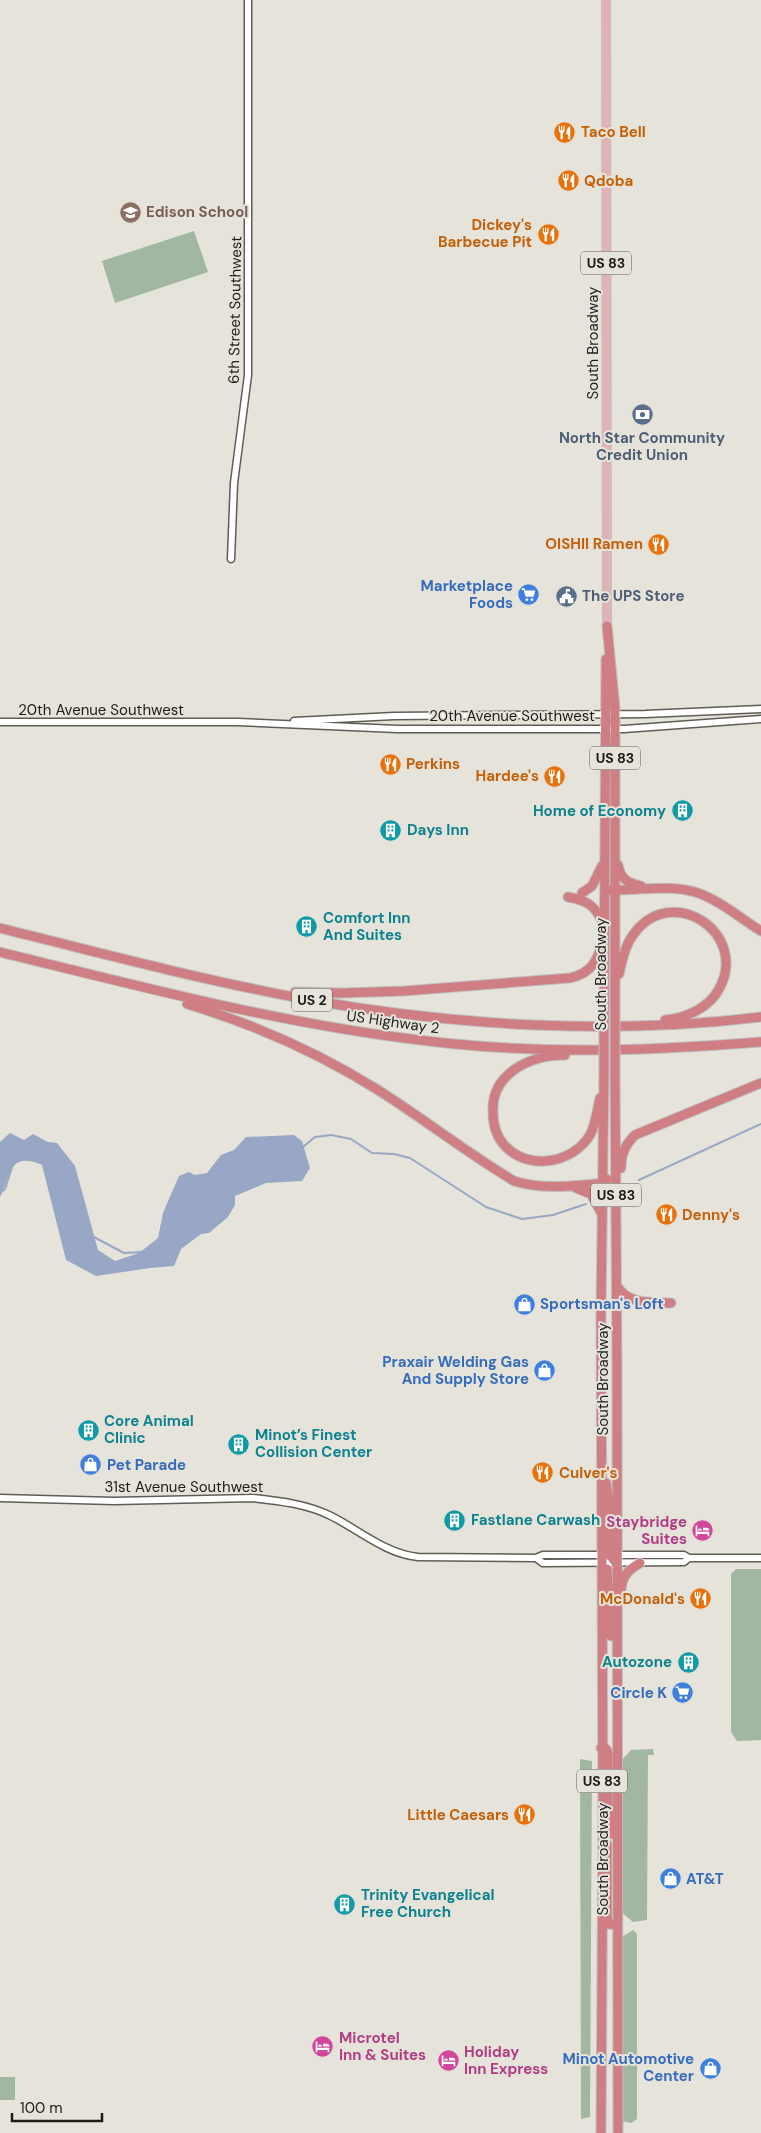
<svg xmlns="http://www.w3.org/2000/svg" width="761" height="2133" viewBox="0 0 761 2133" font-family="'DM Sans',sans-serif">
<rect width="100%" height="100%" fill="#e6e3db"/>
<path fill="#a2b7a2" d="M194,231l14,41 -93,31 -13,-42z
M736,1569h25v171l-24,1 -6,-9v-158z
M653,1749l1,6h-6l-1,165 -14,2 -12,-10 1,-152 9,-10z
M580,1759l12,2 -2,356 -9,2z
M633,1930l4,4v185l-6,4 -9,-2v-184z
M0,2077h15v23h-15z"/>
<path fill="#97a7c5" d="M10,1133l14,7 9,-6 15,8 9,1 18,23 23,84 17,11 24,-8 19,-15 5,-25 16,-37 10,-4 6,3 12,-2 14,-18 13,-5 12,-13 48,-2 8,6 8,27 -8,13 -36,2 -31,13v9l-7,12 -19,16 -8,1 -20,15 -7,17 -24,2 -54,8 -30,-16 -24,-95c-33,-14 -31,10 -42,32v-55z"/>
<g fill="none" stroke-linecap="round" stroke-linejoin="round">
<path stroke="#97a7c5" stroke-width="2" d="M303,1147l12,-10 16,-2 20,4 21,14 22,1 16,4 76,49 36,12 31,-4 33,-11
M639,1180l122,-56
M0,1193l5,-4 8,-25
M92,1236l32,17 19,-1"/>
<defs>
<path id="minor" d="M231,559l3,-76 14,-108v-375
M294,721l100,-5 251,-2 116,-5
M0,722h238l159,7h227l137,-10
M0,1498l114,3 139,-3c27,3 54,6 78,18 28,14 55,38 87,41l118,1 7,-3h141l5,3h72
M536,1558l7,5 141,-1 5,-4"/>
<path id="major" d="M606,0l1,626"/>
<path id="highway" d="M607,626l8,82v296
M618,865c3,15 10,18 23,21
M610,890c27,1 59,-6 85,2 23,7 45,26 66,39
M582,893l10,-7 10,-20
M568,897c18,3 27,8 35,26
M0,928c103,26 206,53 310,72 146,26 303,35 451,17
M0,952c151,37 300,77 455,92 102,10 205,6 306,-2
M619,974c3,-13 6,-28 14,-39 38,-54 117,-2 86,54 -10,19 -33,29 -54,31
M295,992l49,1 60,-2 166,-13c23,-5 28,-19 34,-40
M187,1004c66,20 132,49 191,86 46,29 89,63 136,91 29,9 59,5 90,2l3,-4
M604,1004l2,-345
M565,1055c-34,0 -74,18 -72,57 0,13 4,26 13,35 24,24 67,16 84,-12 6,-11 7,-25 10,-37
M615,1078l2,289 1,766
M621,1168c0,-14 4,-23 14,-33l126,-52
M576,1188l15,6 11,20
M617,1286c11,19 34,16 54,17
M606,1483l4,26v46l6,8
M607,1569l4,67
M621,1590c1,-14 7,-20 19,-27
M601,1748l5,1 2,4v58l4,23
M607,1844v74l2,6 8,1
M601,2133l2,-319 -2,-501 3,-241"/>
</defs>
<use href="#minor" stroke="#5f5d55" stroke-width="9"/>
<use href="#major" stroke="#bfbfbf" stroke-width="10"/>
<use href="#highway" stroke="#bfbfbf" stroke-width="11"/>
<use href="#minor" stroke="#fff" stroke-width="6"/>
<use href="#major" stroke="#e2b2b5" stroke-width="8"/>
<use href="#highway" stroke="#cf7f83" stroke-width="9"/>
<defs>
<path id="highway-bridge" d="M615,1004v74
M604,1072v-68"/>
</defs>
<use href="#highway-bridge" stroke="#bfbfbf" stroke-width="11" stroke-linecap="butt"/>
<use href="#highway-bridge" stroke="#cf7f83" stroke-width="9"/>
</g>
<defs>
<symbol id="restaurant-disc" viewBox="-11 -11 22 22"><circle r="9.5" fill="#e8710a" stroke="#e6e3db"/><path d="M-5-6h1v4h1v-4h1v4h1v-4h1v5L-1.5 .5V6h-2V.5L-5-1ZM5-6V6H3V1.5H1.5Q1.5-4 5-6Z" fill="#fff"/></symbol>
<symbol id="school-disc" viewBox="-11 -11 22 22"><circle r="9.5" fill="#8d6e63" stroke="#e6e3db"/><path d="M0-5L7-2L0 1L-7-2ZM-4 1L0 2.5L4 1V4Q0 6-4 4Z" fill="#fff"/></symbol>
<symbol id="bank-disc" viewBox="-11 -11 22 22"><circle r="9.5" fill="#5c6f8a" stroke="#e6e3db"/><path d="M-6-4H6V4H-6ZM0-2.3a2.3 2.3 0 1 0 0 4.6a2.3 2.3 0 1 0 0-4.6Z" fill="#fff"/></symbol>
<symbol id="supermarket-disc" viewBox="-11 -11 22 22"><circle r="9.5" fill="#3f7fe0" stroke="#e6e3db"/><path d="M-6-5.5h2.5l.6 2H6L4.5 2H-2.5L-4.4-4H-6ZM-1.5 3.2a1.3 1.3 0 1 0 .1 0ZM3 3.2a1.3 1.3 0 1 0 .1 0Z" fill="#fff"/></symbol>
<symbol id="civic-disc" viewBox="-11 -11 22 22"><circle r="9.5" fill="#5c6f8a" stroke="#e6e3db"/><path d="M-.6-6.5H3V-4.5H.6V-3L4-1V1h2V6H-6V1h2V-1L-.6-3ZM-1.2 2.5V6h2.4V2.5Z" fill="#fff"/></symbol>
<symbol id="building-disc" viewBox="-11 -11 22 22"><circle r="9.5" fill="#0f9aa8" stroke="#e6e3db"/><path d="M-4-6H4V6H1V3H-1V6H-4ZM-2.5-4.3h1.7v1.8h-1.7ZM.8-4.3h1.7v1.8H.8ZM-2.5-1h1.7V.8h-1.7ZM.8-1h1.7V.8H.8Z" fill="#fff"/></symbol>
<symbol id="shop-disc" viewBox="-11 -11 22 22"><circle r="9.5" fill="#3f7fe0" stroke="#e6e3db"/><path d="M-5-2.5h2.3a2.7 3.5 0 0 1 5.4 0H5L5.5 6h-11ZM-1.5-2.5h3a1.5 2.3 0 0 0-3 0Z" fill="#fff"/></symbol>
<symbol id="hotel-disc" viewBox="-11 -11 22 22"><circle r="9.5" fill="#d1479c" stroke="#e6e3db"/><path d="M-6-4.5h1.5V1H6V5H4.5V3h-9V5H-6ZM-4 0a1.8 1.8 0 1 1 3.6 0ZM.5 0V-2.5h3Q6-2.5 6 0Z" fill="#fff"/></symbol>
</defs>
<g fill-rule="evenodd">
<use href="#restaurant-disc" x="552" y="120" width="25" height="25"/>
<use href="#restaurant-disc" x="556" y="168" width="25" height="25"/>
<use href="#school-disc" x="118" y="200" width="25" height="25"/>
<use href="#restaurant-disc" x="536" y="222" width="25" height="25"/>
<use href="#bank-disc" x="630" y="402" width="25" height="25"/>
<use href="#restaurant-disc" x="646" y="532" width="25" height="25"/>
<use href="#supermarket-disc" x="516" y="582" width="25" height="25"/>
<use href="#civic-disc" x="554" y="584" width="25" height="25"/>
<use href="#restaurant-disc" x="378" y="752" width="25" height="25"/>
<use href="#restaurant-disc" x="542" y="764" width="25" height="25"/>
<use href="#building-disc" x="670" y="798" width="25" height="25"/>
<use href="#building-disc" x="378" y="818" width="25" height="25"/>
<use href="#building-disc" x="294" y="914" width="25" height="25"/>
<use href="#restaurant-disc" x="654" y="1202" width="25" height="25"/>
<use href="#shop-disc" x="512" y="1292" width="25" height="25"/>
<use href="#shop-disc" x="532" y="1358" width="25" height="25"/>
<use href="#building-disc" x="76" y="1418" width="25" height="25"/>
<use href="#building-disc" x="226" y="1432" width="25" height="25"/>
<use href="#shop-disc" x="78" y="1452" width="25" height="25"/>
<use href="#restaurant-disc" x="530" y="1460" width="25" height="25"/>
<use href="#building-disc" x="442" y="1508" width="25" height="25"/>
<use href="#hotel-disc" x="690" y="1518" width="25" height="25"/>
<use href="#restaurant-disc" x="688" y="1586" width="25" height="25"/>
<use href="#building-disc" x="676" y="1650" width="25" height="25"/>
<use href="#supermarket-disc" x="670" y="1680" width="25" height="25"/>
<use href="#restaurant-disc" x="512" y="1802" width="25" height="25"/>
<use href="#shop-disc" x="658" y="1866" width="25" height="25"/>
<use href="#building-disc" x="332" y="1892" width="25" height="25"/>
<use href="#hotel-disc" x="310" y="2034" width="25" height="25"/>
<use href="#hotel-disc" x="436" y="2048" width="25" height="25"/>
<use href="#shop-disc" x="698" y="2056" width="25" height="25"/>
</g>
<g text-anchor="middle" stroke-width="4" stroke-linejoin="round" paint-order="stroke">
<g fill="#e6e3db" stroke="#595853" stroke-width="1">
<rect x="581" y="251.5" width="50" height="23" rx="4"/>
<rect x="590" y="746.5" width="50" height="23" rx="4"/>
<rect x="292" y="988.5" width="40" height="23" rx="4"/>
<rect x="591" y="1183.5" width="50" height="23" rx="4"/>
<rect x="577" y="1769.5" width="50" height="23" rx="4"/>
</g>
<g font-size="14" font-weight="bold" fill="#1c1c19">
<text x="606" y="268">US 83</text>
<text x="615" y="763">US 83</text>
<text x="312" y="1005">US 2</text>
<text x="616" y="1200">US 83</text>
<text x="602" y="1786">US 83</text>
</g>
<g font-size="15" font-weight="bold" fill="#c56008" stroke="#e6e3db" text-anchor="start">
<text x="581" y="137">Taco Bell</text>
<text x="584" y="186">Qdoba</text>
<text x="532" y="230" text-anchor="end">Dickey's<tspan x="532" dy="17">Barbecue Pit</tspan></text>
<text x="643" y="549" text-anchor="end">OISHII Ramen</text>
<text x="406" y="769">Perkins</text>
<text x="539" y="781" text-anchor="end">Hardee's</text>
<text x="682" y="1220">Denny's</text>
<text x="559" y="1478">Culver's</text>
<text x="685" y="1604" text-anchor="end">McDonald's</text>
<text x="509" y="1820" text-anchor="end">Little Caesars</text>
</g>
<g font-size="15" font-weight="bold" fill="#785e54" stroke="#e6e3db" text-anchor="start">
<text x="146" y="217">Edison School</text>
</g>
<g font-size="15" fill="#1c1c19" stroke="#e6e3db">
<text transform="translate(235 310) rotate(-89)" y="5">6th Street Southwest</text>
<text transform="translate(593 343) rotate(-90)" y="5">South Broadway</text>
<text x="101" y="715">20th Avenue Southwest</text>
<text x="512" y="721">20th Avenue Southwest</text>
<text transform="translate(601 974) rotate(-90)" y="5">South Broadway</text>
<text transform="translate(393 1022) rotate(8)" y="5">US Highway 2</text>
<text transform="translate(603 1379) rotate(-90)" y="5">South Broadway</text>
<text x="184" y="1492">31st Avenue Southwest</text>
<text transform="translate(603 1859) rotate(-90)" y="5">South Broadway</text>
</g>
<g font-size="15" font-weight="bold" fill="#4e5e75" stroke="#e6e3db">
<text x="642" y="443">North Star Community<tspan x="642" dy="17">Credit Union</tspan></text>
<text x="582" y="601" text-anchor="start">The UPS Store</text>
</g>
<g font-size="15" font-weight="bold" fill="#366cbe" stroke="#e6e3db" text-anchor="end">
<text x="513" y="591">Marketplace<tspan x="513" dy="17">Foods</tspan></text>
<text x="540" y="1309" text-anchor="start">Sportsman's Loft</text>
<text x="529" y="1367">Praxair Welding Gas<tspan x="529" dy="17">And Supply Store</tspan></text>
<text x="107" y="1470" text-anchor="start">Pet Parade</text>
<text x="667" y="1698">Circle K</text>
<text x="686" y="1884" text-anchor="start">AT&amp;T</text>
<text x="694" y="2064">Minot Automotive<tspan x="694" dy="17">Center</tspan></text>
</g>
<g font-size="15" font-weight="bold" fill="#0d838f" stroke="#e6e3db" text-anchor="start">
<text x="666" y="816" text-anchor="end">Home of Economy</text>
<text x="407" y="835">Days Inn</text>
<text x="323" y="923">Comfort Inn<tspan x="323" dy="17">And Suites</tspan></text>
<text x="104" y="1426">Core Animal<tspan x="104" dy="17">Clinic</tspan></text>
<text x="255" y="1440">Minot’s Finest<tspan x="255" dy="17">Collision Center</tspan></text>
<text x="471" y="1525">Fastlane Carwash</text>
<text x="672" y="1667" text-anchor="end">Autozone</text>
<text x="361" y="1900">Trinity Evangelical<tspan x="361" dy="17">Free Church</tspan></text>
</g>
<g font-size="15" font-weight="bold" fill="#b23c85" stroke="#e6e3db" text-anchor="start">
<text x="687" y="1527" text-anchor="end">Staybridge<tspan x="687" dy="17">Suites</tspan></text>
<text x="339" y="2043">Microtel<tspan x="339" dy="17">Inn &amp; Suites</tspan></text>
<text x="464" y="2057">Holiday<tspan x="464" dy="17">Inn Express</tspan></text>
</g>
</g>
<path d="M12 2113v8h90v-8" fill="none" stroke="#1c1c19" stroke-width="2.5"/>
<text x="20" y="2113" font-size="15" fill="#1c1c19" stroke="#e6e3db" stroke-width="4" paint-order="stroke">100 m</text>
</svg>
